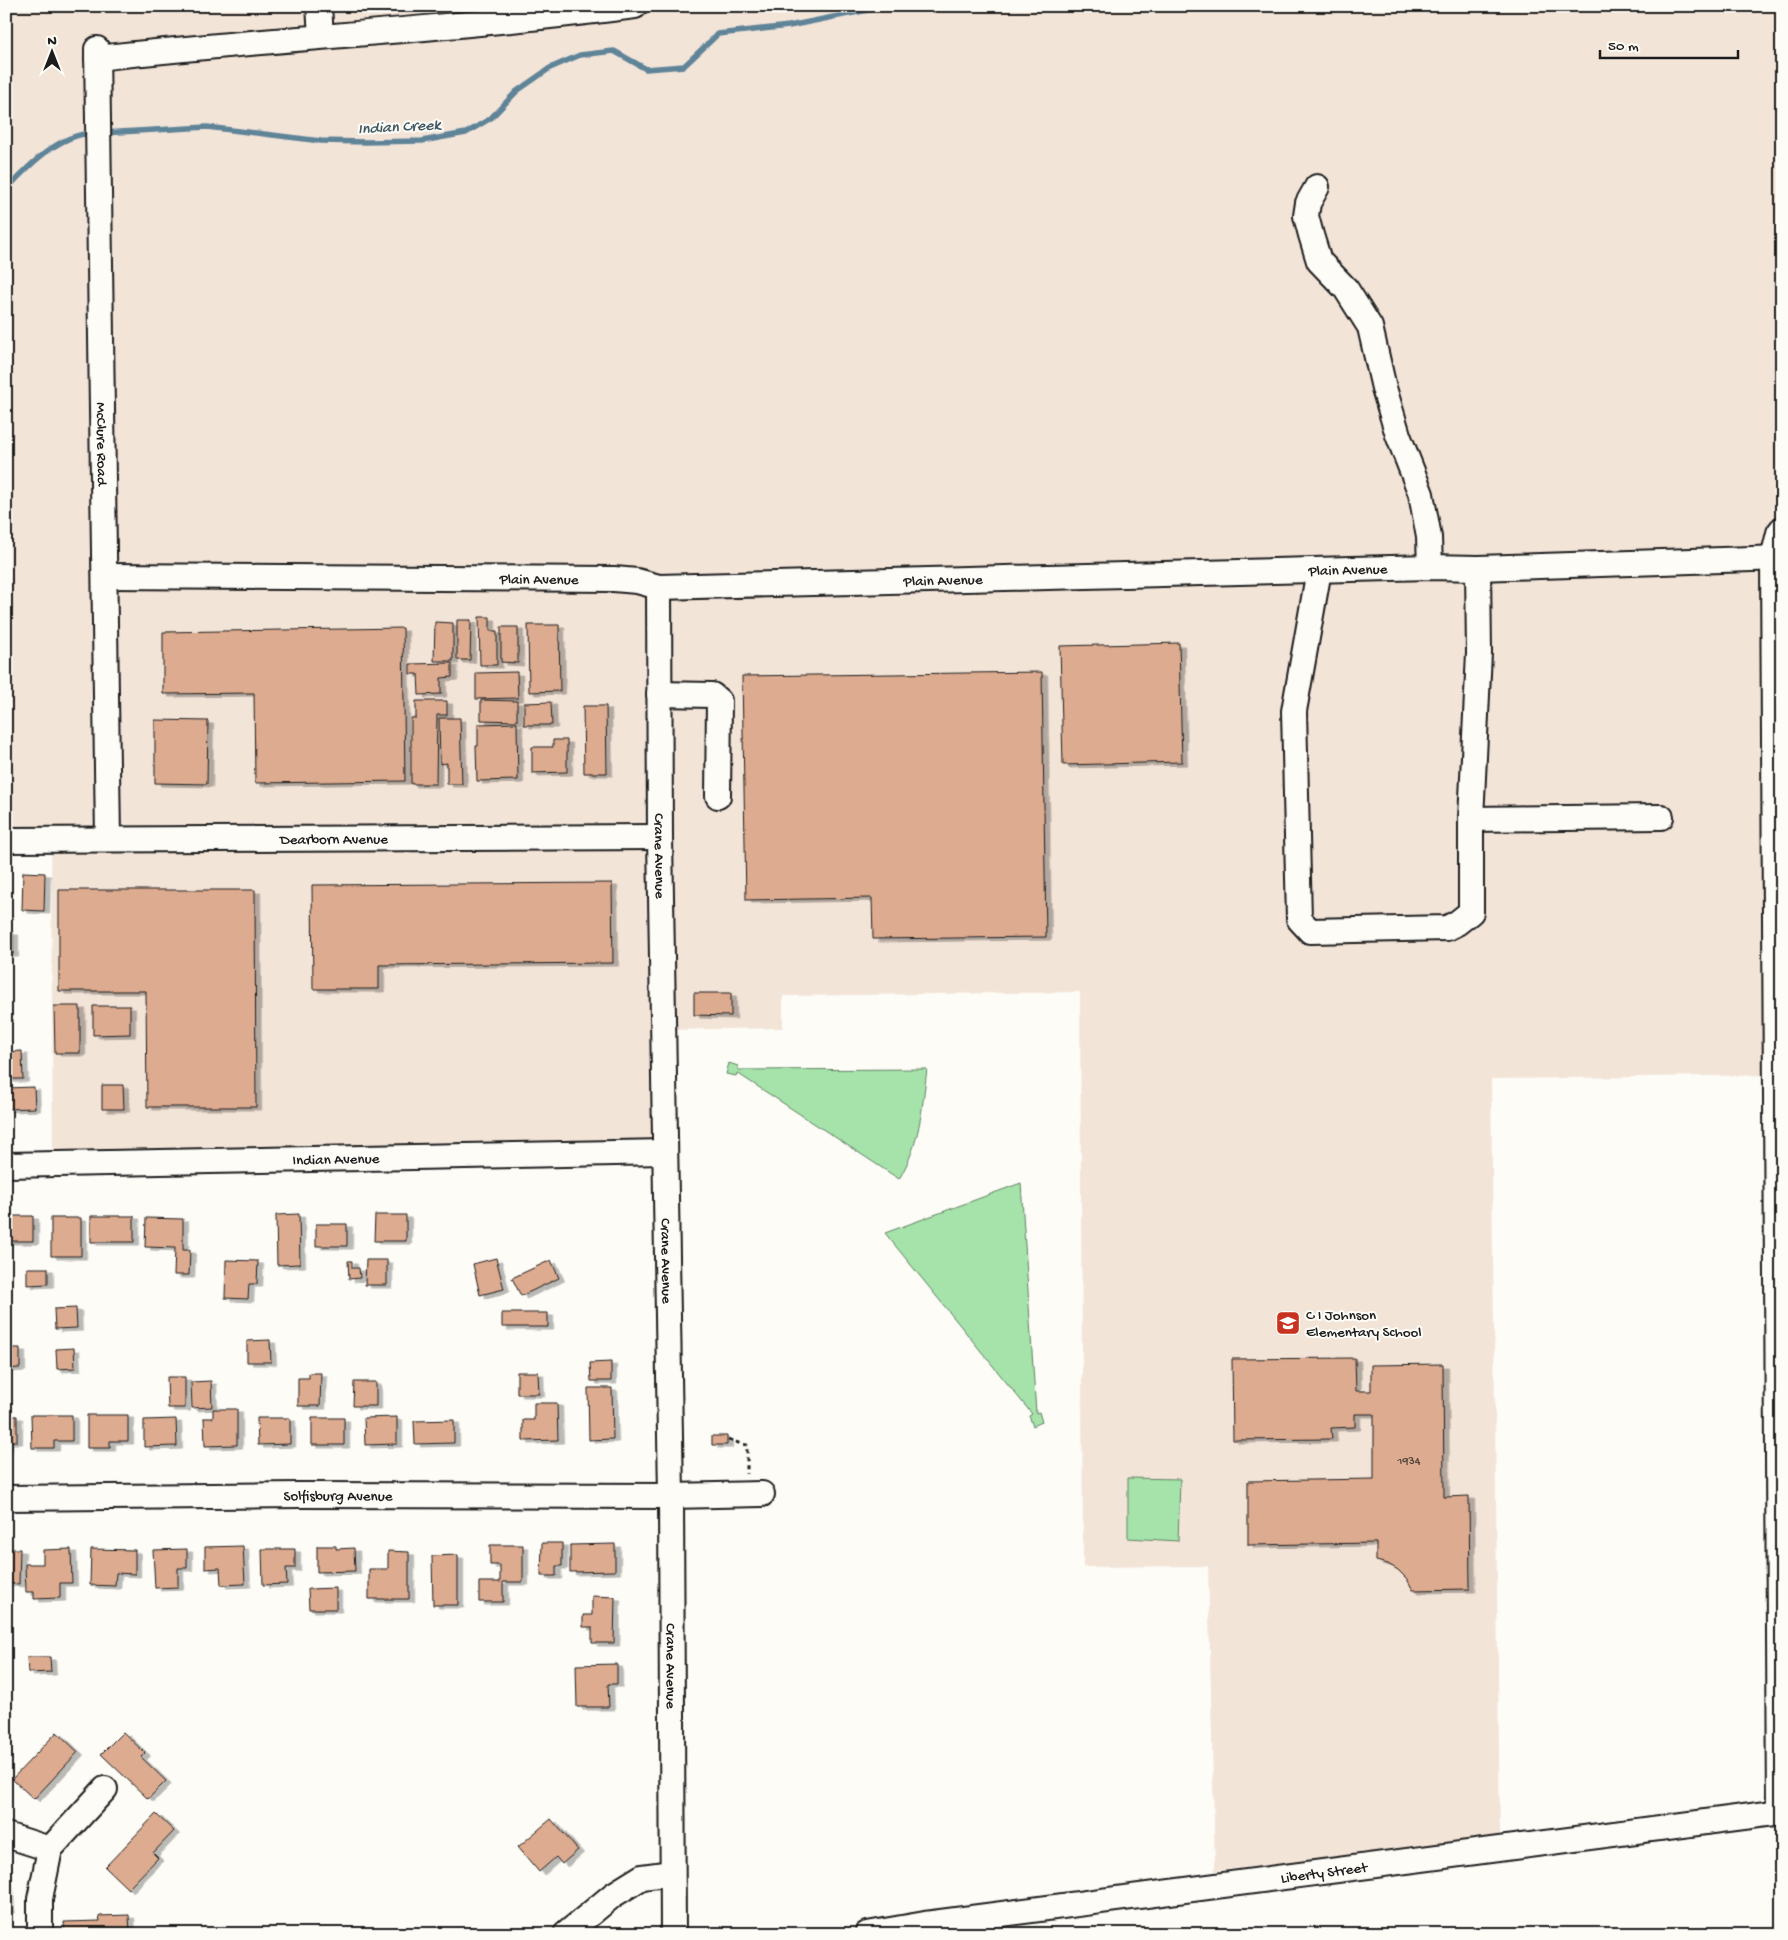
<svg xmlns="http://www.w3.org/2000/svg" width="1788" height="1940" viewBox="0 0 1788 1940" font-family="'Gochi Hand',sans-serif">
<defs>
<filter id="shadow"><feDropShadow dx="5.5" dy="3" stdDeviation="0" flood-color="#0004"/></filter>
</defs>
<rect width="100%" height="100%" fill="#fdfcf7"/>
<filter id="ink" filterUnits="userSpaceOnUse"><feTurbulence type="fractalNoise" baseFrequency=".02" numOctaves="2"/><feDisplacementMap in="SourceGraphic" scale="10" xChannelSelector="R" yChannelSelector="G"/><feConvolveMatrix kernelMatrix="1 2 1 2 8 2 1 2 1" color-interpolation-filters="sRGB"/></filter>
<g filter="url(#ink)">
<path fill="#f3e4d8" d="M6,6h1776v1377l-3,-308 -288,4 9,760 -285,32 -7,-305 -125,1 -3,-575 -297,4v32l-130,2 -1,127 -599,11 -2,-320h-45z"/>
<path fill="#a5e3aa" stroke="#608063" d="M729,1063l9,3v4l189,-1c-5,40 -7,75 -28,110l-162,-106 -1,3 -10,-2z
M1021,1183l15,230 3,-1 3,10 -9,4 -4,-10 3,-2 -147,-181z
M1128,1478l52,1 -2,62 -50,-3z"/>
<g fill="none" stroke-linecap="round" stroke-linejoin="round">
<path stroke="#5e8498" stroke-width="5.5" d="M102,133l105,-6 114,14 44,1 57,-1 44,-8 25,-15 26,-27 33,-23 30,-13 34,-4 32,18 38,-3 34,-32 71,-8 99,-20
M6,190c22,-24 53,-56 87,-57"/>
</g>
<path fill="#ddab8f" stroke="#1c1c1c" filter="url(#shadow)" d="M479,617h11v14h7v34h-17z
M457,620h14l-1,40h-13z
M435,622l18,1v38h-19z
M528,625h31l1,66 -31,1z
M501,627h17v36l-17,-1z
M403,628l2,153 -150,2 -1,-90 -91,1v-62z
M1179,643l3,119 -119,3 -3,-119z
M452,663v14l-11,1v16l-22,1 -1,-21h-8v-10z
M517,672l1,26 -42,1v-26z
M1042,672l4,265 -173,2 -1,-41 -126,2 -4,-224z
M481,700l36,1v20l-36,-1z
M416,701h31v14h-10l-1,69h-25v-66h5z
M551,702l1,23h-28v-22z
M583,706h23l1,67h-23z
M439,718h21l2,66h-15v-21l-7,1z
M155,720l53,1 -1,63 -52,-1z
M517,723l1,57 -41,1 -1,-35h2v-22z
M553,740h14v32l-35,1v-26h21z
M23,872l22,1 -1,38 -22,-1z
M612,883l1,80 -234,2v24h-66l-1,-104z
M59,890h196l1,217h-109l-1,-116h-87z
M6,932h7v22h-7z
M694,993h37v23l-37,-1z
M54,1006h26v47h-25z
M93,1006h37v28l-37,1z
M22,1051l1,28h-17v-27z
M102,1085h21l1,24h-22z
M34,1087l1,21 -29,1v-21z
M299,1214l1,50 -23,1 -1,-50z
M375,1215h31v26h-32z
M6,1216h27v25h-27z
M91,1216h43v26h-43z
M51,1218h30v38h-30z
M146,1218l37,1v31h7l-1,25h-15l1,-27 -30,-1z
M316,1224h31v22h-31z
M496,1258l8,31 -24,6 -7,-31z
M226,1260l32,1 -1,23h-8l-1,15 -23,-1z
M366,1260h21v25h-22z
M551,1260l8,18 -38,18 -9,-18z
M348,1261h4v7h7l1,10 -11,1z
M27,1268h21v16l-21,1z
M76,1308l1,20 -22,1 -1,-20z
M502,1313h46v14h-46z
M270,1340l1,22h-24v-21z
M6,1348h14v20l-14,1z
M74,1348l1,20 -18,1 -1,-20z
M1355,1358l1,33h15v-26l72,-1 1,133 25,-1 1,93 -57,1 -6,-11 -9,-9 -10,-6 -12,-3v-18l-128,2v-64l126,-2v-65h-19v13l-24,1 1,11 -99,1 -1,-81z
M611,1362v19h-20l-1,-18z
M517,1372h21l1,22h-22z
M309,1373h12l-1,33h-22v-28h11z
M167,1377h18v31h-17z
M211,1381l1,26 -20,1 -1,-26z
M354,1382h22v24h-23z
M588,1388h24l1,51 -24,1z
M534,1403h23l1,37 -35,1v-21h11z
M213,1409h24v36l-32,1 -1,-28h9z
M31,1415h41v26h-18v7h-22z
M87,1415h41v26h-18v7h-23z
M6,1416h11v25h-10v7h-1z
M397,1417v27l-32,1 -1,-27z
M257,1418h33v26l-32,1z
M312,1418h32v27h-32z
M176,1419l1,27 -33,1v-27z
M454,1420v23l-39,1 -1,-23z
M712,1436h15v9h-15z
M542,1543h20v23h-6v10h-15z
M615,1544v27l-45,1v-27z
M490,1545h33v37h-20v20h-24v-20h21v-17h-10z
M243,1546l2,38 -24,1 -1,-17 -15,1v-22z
M317,1546h19v3l18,-1 1,23 -38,1z
M6,1549h14l-1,35 -13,-1z
M71,1549l1,34h-12v15l-26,1v-7h-8l-1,-28h18v-14z
M91,1549l44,1v24l-19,-1 -1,13 -25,-1z
M187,1549v19h-9v19l-23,1 -2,-38z
M262,1549h33v19h-9l1,16 -24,1z
M388,1551l21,1v47h-40v-30h19z
M458,1555v50h-25l-1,-49z
M336,1588v21h-27l-1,-20z
M592,1596l23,1 -1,46h-22v-16h-9v-12h9z
M27,1657h23l1,15 -23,1z
M617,1664v20h-9l1,23h-32l-1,-42z
M57,1732l21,20 -44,47 -22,-20z
M123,1732l22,21 -4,4 25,24 -18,18 -47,-45z
M156,1814l18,17 -21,22 5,5 -30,31 -23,-22z
M551,1819l27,31 -16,14 -6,-7 -17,15 -21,-25z
M6,1884h2l1,26h-3z
M129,1915l1,19h-65l-1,-12 36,-1 -1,-5z"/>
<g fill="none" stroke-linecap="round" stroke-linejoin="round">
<defs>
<g id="minor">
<path d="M319,6l2,30"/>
<path id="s1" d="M97,49l11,790"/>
<path d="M97,58c179,-20 359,-29 538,-52"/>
<path d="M1317,187l-9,16 -2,13 5,19 8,26 27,28 24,38 14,61 14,47 23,59 8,43 1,30"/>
<path d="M1319,570l-25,141 5,208 11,12 137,-3 10,-5 14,-11v-93l8,-166 -1,-85"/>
<path id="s2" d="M105,576l509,3 23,2 22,6 771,-20 48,1 304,-10"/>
<path id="s3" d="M659,587l1,250 11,659 2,438"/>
<path d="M659,694l53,1 7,6 -1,95"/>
<path d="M1471,819l190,-2"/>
<path id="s4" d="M6,840l654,-3"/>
<path id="s5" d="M6,1165l659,-13"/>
<path id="s6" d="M6,1498l294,-3 371,1 91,-2"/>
<path d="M1780,1812l-7,-1254 6,-25 3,-4"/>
<path d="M6,1835l44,14"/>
<path d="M40,1934v-35l10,-50 55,-60"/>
<path d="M566,1934l47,-39 29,-18 30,-4"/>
<path id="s7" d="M867,1934l58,-10 857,-112"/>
</g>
</defs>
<use href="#minor" stroke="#1c1c1c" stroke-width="28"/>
<path stroke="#1c1c1c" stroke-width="3" stroke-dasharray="4 4" stroke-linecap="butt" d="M728,1440c8,1 10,4 19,5v29"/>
<use href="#minor" stroke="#fdfcf7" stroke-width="24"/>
</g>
</g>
<defs>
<symbol id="school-square" viewBox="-11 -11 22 22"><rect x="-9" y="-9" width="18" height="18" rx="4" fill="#c8321e" stroke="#fdfcf7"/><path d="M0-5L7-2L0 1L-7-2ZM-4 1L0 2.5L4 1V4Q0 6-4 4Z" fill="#fff"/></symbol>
</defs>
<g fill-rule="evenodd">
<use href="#school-square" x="1274" y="1309" width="28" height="28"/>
</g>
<g text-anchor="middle" stroke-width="4" stroke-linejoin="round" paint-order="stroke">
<g font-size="12" fill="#4c4039">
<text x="1409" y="1464">1934</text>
</g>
<g font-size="15" fill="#1c1c1c" stroke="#fdfcf7">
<text dy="5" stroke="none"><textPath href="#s1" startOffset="395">McClure Road</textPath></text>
<text dy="5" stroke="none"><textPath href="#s2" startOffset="1244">Plain Avenue</textPath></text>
<text dy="5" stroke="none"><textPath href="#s2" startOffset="434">Plain Avenue</textPath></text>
<text dy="5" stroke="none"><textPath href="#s2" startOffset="839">Plain Avenue</textPath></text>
<text dy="5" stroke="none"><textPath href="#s4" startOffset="328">Dearborn Avenue</textPath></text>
<text dy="5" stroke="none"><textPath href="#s3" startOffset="269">Crane Avenue</textPath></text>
<text dy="5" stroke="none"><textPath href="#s5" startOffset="330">Indian Avenue</textPath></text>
<text dy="5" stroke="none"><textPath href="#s3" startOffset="674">Crane Avenue</textPath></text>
<text dy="5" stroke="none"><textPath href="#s6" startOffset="332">Solfisburg Avenue</textPath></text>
<text dy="5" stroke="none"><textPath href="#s3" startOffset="1079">Crane Avenue</textPath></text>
<text dy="5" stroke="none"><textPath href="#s7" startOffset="461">Liberty Street</textPath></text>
</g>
<g font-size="15" fill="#1c1c1c" stroke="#fdfcf7" text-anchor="start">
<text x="1306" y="1319">C I Johnson<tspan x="1306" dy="17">Elementary School</tspan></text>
</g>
<g font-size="16" font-style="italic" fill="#425964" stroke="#fdfcf7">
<text transform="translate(399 125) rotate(-3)" y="6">Indian Creek</text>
</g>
</g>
<rect width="1788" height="1940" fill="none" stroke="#fdfcf7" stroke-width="25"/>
<rect x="12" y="12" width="1763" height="1915" fill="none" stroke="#1c1c1c" stroke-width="2" filter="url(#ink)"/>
<g transform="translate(52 52)" stroke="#fdfcf7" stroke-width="4" paint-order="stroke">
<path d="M0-4L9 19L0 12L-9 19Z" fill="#1c1c1c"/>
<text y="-8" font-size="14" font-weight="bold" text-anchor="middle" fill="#1c1c1c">N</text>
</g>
<path d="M1600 50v8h138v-8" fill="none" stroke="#1c1c1c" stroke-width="2.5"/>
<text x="1608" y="50" font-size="15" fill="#1c1c1c" stroke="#fdfcf7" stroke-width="4" paint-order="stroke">50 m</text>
</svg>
